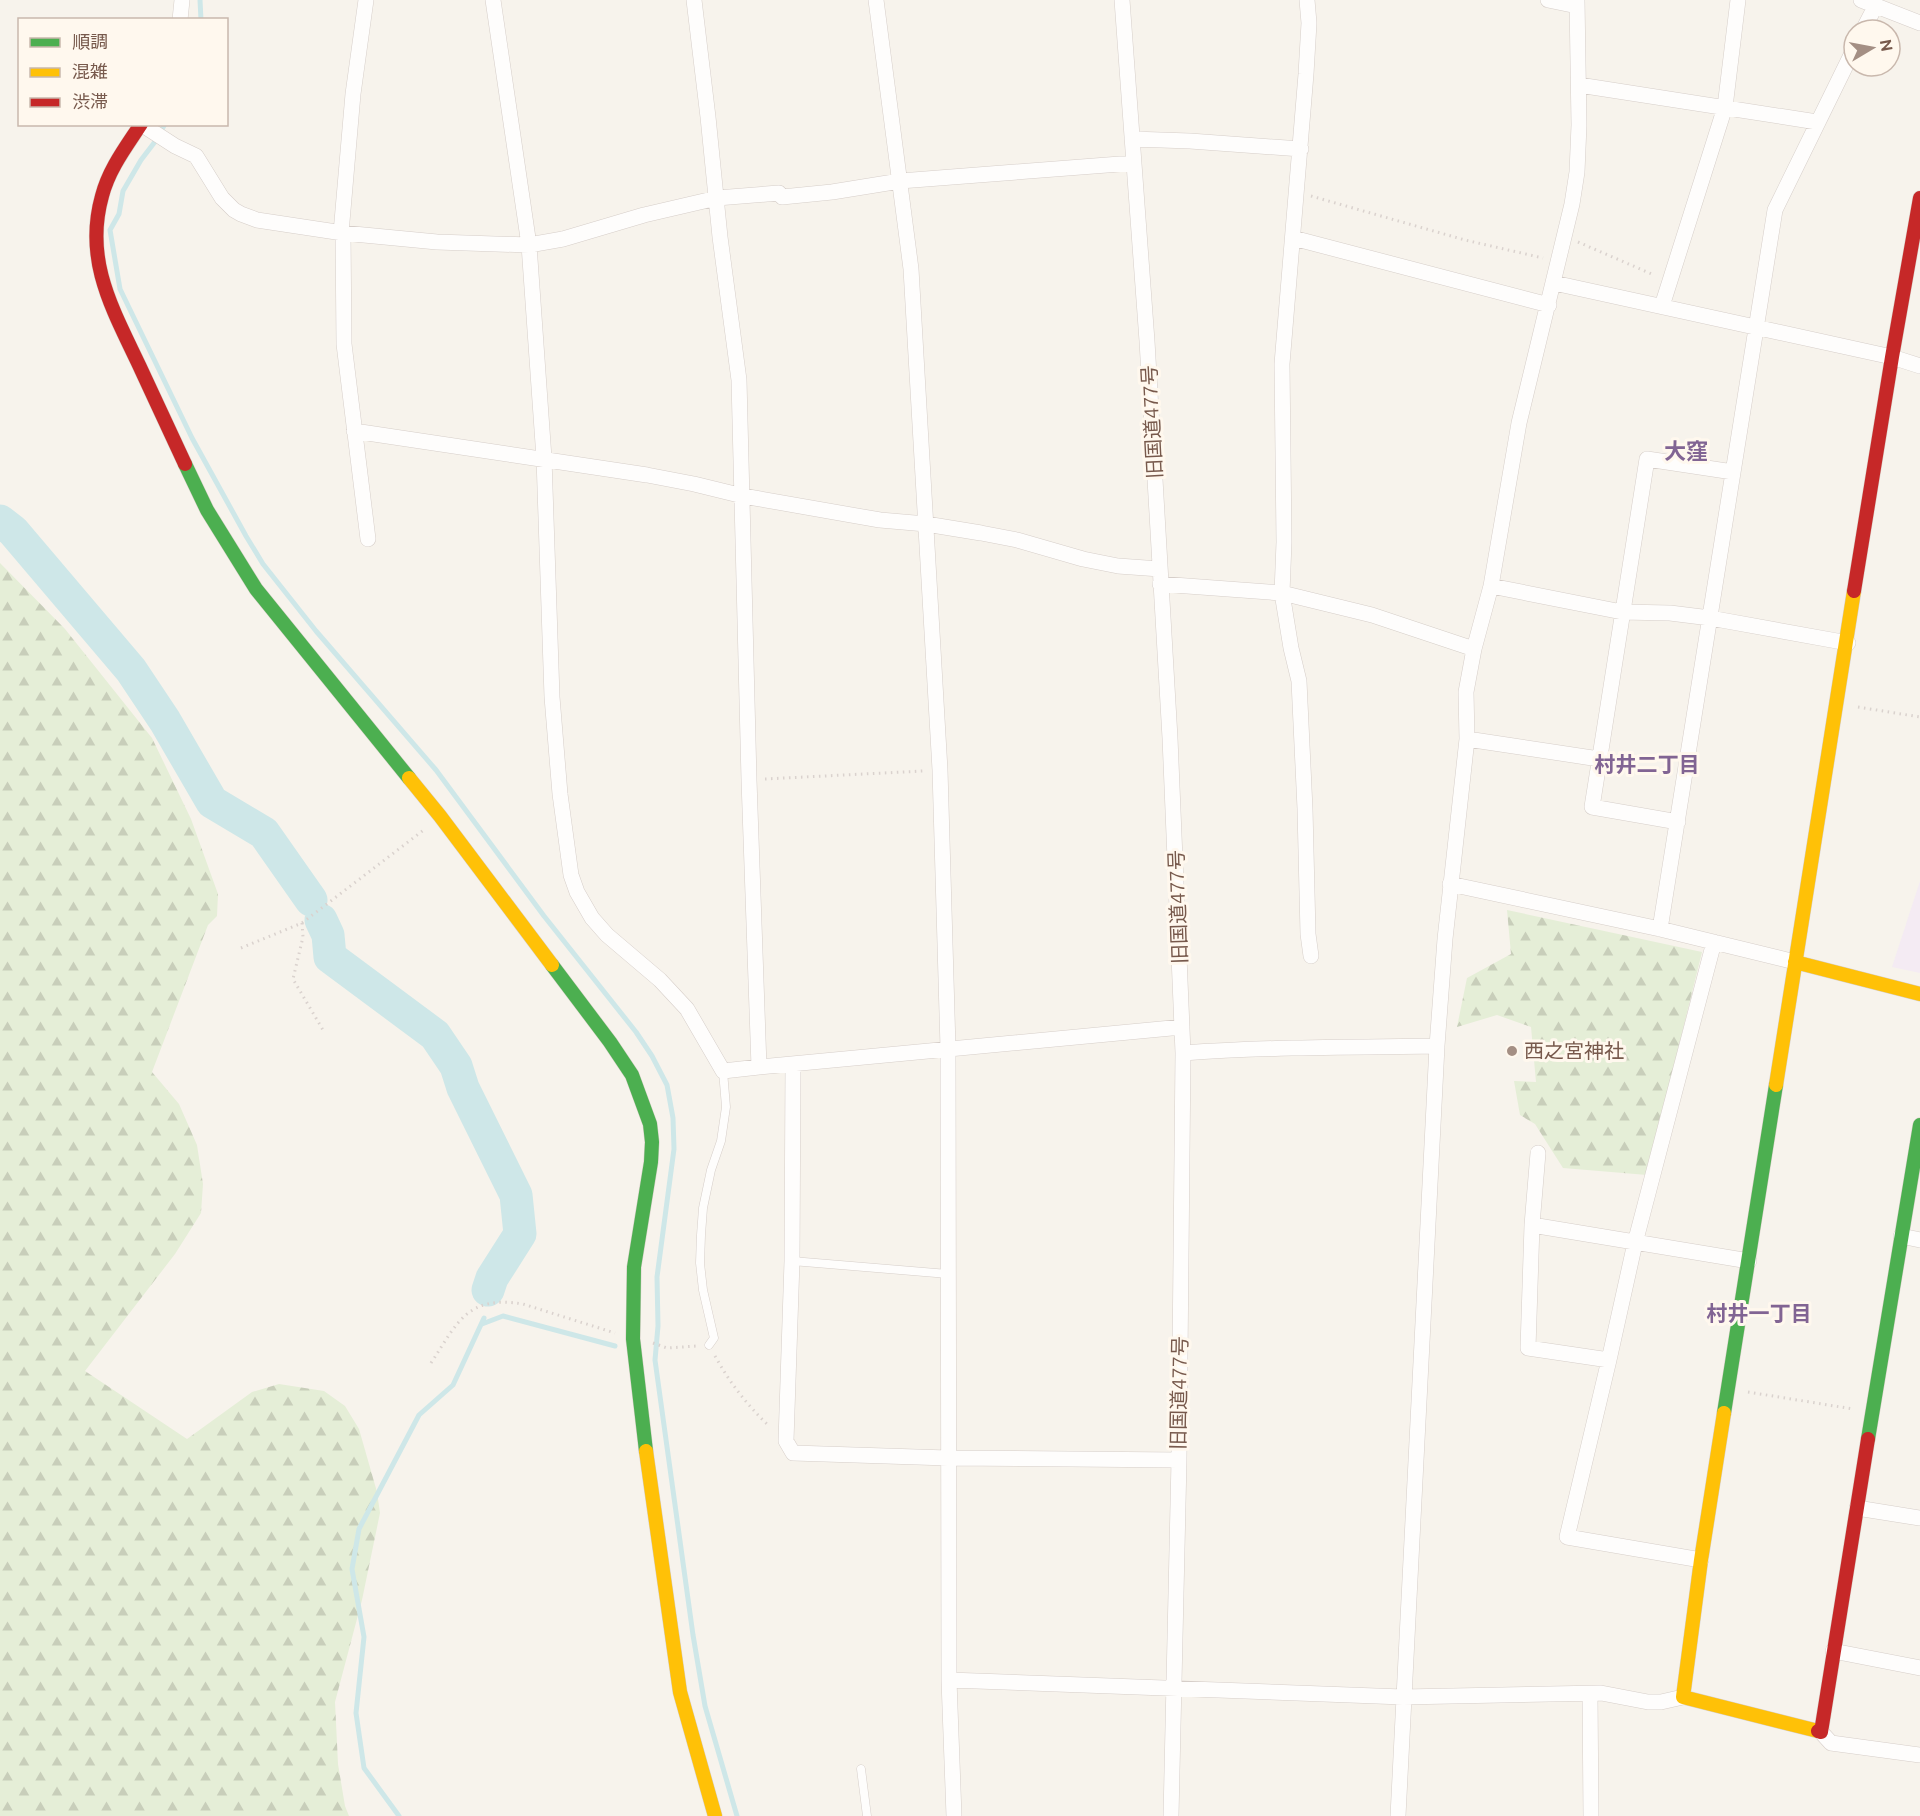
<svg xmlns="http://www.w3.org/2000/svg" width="1920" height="1816" viewBox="0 0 1920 1816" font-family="Ubuntu,'Noto Sans JP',sans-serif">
<defs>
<pattern id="forest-firs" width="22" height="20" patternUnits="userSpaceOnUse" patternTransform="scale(1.5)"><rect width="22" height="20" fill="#e5eed7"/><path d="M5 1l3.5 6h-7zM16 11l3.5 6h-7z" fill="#c8ceba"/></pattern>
</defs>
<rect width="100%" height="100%" fill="#f7f3ec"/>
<path fill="#f4ebf3" d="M1920,881v92l-28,-6z"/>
<path fill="url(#forest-firs)" d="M0,563l65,66 87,109 39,81 27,75 -1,22 -9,9 -56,147 27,32 18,41 6,39 -2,29 -26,41 -90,117 102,68 65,-47 27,-8 45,7 21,15 14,23 18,63 3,21 -18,87 -27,102 3,62 7,42 4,10h-349z
M1507,910l195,42 -55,223 -84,-7 -28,-44 -15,-9 -6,-34 22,1 -5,-55 -34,-12 -40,12 10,-49 44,-24z"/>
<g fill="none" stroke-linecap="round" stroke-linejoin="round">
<path stroke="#cee7e8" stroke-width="5" d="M200,0l1,20
M165,124l-11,19 -13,17 -18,31 -4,23 -9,16 10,59 72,149 54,98 17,28 53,67 120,139 108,146 92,116 16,24 15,29 6,33 1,31 -17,128 1,49 -3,34 38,275 12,71 32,110
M482,1324l21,-8 112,30
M399,1816l-35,-48 -8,-55 8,-76 -12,-68 7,-40 60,-114 34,-30 31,-67"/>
<path stroke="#cee7e8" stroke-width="33" d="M0,521l13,10 118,139 34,51 47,81 52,31 47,67
M321,920l7,15 2,22 105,78 21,31 7,22 53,107 4,39 -28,44 -4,12"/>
<defs>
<path id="lane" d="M792,1261l156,13
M709,1345l5,-7 -11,-48 -3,-27 1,-28 2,-27 8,-38 10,-29 5,-34 -3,-36
M861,1769l6,47"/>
<path id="street" d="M493,0l36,245 15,213 8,239 8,97 11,81 6,17 15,26 15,17 53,45 27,29 36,62 36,-4
M694,0l14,117 12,120 19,143 10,400 10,287 423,-40
M876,0l35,269 29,501 8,278 1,632 5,136
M1122,0l25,341 23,397 13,315 -4,407 -8,356
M1307,0l2,23 -3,51 -24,290 2,178 -2,51 9,55 8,33 6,128 3,125 3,22
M1548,0l29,6
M1861,0l59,23
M180,20l2,-20
M1863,30l12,-23
M1579,85l238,37
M141,124l34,22 21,10 26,42 12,12 7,4 16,6 86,13 94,9 92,3 34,-6 81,-24 73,-17 62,-5 3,4 50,-5 68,-11 233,-18
M1132,139l58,2 111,8
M341,233l12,-139 13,-94
M343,233l1,111 24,195
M1293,238l256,67
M1554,283l338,74 28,9
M1662,306l63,-199 13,-107
M354,431l293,44 47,9 49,12 137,24 46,4 55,9 36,7 66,19 35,7 42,3
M1160,584l122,9 90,22 102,34
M1491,586l131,26 48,1 40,5 138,25
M1467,739l132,20
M1678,822l-86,-15 55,-348 86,13
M1450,884l210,45 135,33
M1660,929l115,-719 79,-161
M1183,1053c85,-6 169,-6 254,-7
M793,1064l-1,197 -6,180 7,12 155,5 231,2
M1538,1153l-6,72 -4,123 81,12
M1532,1225l217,36
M1901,1236l19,4
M1857,1508l63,10
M1701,1560l-134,-23 42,-177 26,-117 79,-301
M1833,1651l87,17
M949,1680l454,17 198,-4 47,9h13l22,-5
M1590,1694l1,122
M1821,1732l10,11 89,12
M1398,1816l39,-770 8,-107 22,-200 -1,-47 8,-43 17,-63 28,-163 53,-219 5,-32 2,-47 -2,-125"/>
<path id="fast" d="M185,464l22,46 49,79 153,189
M552,965l58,77 22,33 18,49 2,18 -1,20 -17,105 -1,72 13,112
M1724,1413l52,-328
M1868,1439l52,-314"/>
<path id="slow" d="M409,778l31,38 112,149
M1795,962l125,32
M1776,1085l78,-494
M1724,1413l-23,147 -18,137 135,34
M646,1451l34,241 35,124"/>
<path id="jam" d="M141,124c-15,23 -32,45 -39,72 -18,64 10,112 37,169 15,33 31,66 46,99
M1854,591l38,-234 28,-159
M1818,1731l3,1 47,-293"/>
</defs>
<use href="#lane" stroke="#d6cec9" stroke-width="9"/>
<use href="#street" stroke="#d6cec9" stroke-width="16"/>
<use href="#fast" stroke="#d7cfc8" stroke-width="15"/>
<use href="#slow" stroke="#d7cfc8" stroke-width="15"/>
<use href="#jam" stroke="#d7cfc8" stroke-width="15"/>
<path stroke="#dad2ce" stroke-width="3" stroke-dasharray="1.5 4.5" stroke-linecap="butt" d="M1311,196l154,44 78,18
M1578,242l76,33
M1858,707l62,10
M765,779l158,-8
M302,923l1,14 -10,42 30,51
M241,948l61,-25 123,-94
M653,1343l14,5 30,-2
M715,1356c15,27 32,49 54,70
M431,1363c27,-41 36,-68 92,-59l92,29
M1748,1392l105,17"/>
<use href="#lane" stroke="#fefdfc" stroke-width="8"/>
<use href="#street" stroke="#fefdfc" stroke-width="15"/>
<use href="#fast" stroke="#4caf50" stroke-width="14"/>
<use href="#slow" stroke="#ffc107" stroke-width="14"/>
<use href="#jam" stroke="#c62828" stroke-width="14"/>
</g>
<circle fill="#a48f84" stroke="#fff8ee" stroke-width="2" cx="1512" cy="1051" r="6"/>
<g text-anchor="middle" stroke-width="6" stroke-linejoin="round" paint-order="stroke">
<g font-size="20" fill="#77594c" stroke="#fff8ee">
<text transform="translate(1152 422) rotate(-93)" y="7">旧国道477号</text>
<text transform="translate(1178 907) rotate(-92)" y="7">旧国道477号</text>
<text transform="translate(1179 1393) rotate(-89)" y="7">旧国道477号</text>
</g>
<g font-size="20" fill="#77594c" stroke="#fff8ee" text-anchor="start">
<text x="1524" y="1058">西之宮神社</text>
</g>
<g font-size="21" font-weight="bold" fill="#816493" stroke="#fff8ee">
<text x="1647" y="772">村井二丁目</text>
<text x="1759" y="1321">村井一丁目</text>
</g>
<g font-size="22" font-weight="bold" fill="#816493" stroke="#fff8ee">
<text x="1686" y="459">大窪</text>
</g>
</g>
<rect x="18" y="18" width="210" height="108" fill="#fff8ee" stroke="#c9b8ad" stroke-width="1.5"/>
<rect x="30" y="38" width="30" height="9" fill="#4caf50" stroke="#c9b8ad" stroke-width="1.5"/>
<text x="72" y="48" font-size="18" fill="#77594c">順調</text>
<rect x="30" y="68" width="30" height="9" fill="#ffc107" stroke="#c9b8ad" stroke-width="1.5"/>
<text x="72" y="78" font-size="18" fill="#77594c">混雑</text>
<rect x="30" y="98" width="30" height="9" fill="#c62828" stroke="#c9b8ad" stroke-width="1.5"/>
<text x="72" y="108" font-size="18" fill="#77594c">渋滞</text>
<g transform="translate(1872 48) rotate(80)"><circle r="28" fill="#fff8ee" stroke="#c9b8ad" stroke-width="1.5"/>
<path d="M0-4.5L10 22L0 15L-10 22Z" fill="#a48f84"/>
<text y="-9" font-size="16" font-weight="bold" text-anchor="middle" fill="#77594c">N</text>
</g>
</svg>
